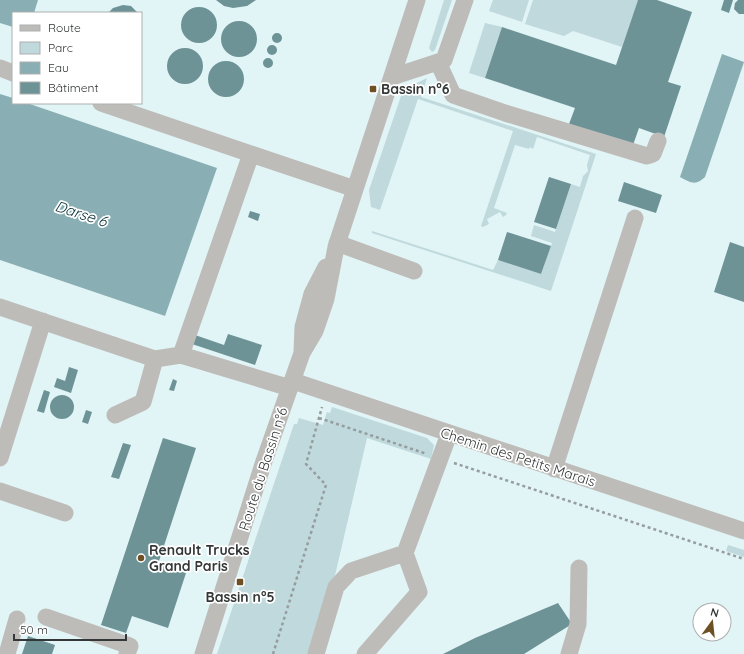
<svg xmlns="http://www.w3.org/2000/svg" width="744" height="654" viewBox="0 0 744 654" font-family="Quicksand,sans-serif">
<rect width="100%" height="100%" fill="#f4feff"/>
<path fill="#e1f4f6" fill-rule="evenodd" d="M0,0h744v654h-744v-394l165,56 51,-148 -189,-65h114v-90h-128v85l-13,-4zM700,610h24v24h-24z"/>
<path fill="#bfd9dc" d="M444,0h8l-17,50 -3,2 -3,-4z
M493,0h36l-7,22 -33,-11z
M533,0h105l-16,47 -49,-16 -9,5 -39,-12z
M485,23l17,4 -17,51 -16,-5z
M427,78l-6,19 175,57 -45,137 -179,-58v-2l121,39 5,-10 43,14 11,-31 -21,-7 3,-11 21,7 16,-48 9,3 3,-11 5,-5 -1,-6 3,-10 -53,-18 -4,12 -3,-2 -1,2 -14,-4 -21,63 13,5 -1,2 -3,2 -3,-5 -13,7 2,5 -6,3 -2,-1 32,-95 -95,-32 -38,111 -9,-3 -2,-17 34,-100z
M332,407l95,31 7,7 -3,14 -64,-21 -34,146 -23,70h-93l77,-230h3l2,-6 24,7 4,-13 3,1z
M728,545l16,5v7l-18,-6z"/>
<path fill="#89afb4" d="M0,0h38l-4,13h-21v14l-13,-4z
M722,54l22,8 -39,115c-9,9 -14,6 -25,0z
M0,94l13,4v5h14l190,65 -52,148 -165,-56z"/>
<path fill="#6d9397" d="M216,0h40l-9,6 -14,2 -9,-2z
M638,0h19l35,12 -24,70 13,4 -17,51 -25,-9 -6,17 -64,-21 6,-16 -90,-30 17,-51 114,38z
M724,0h9l-4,13 -8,-3z
M738,0h6v14h-5l-5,-5 1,-6z
M123,5l8,1 7,7h-30l5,-5z
M181 25a18 18 0 1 1 36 0a18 18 0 1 1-36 0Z
M221 39a18 18 0 1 1 36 0a18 18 0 1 1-36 0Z
M272 38a5 5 0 1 1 10 0a5 5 0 1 1-10 0Z
M267 50a5 5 0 1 1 10 0a5 5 0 1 1-10 0Z
M167 66a18 18 0 1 1 36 0a18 18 0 1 1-36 0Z
M263 63a5 5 0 1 1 10 0a5 5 0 1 1-10 0Z
M208 79a18 18 0 1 1 36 0a18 18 0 1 1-36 0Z
M549,177l22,7 -15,45 -22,-7z
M624,182l38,13 -6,18 -38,-12z
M250,211l10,3 -2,7 -10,-4z
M507,232l44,14 -10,28 -43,-14z
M730,242l14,5v55l-30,-10z
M228,334l34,11 -7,20 -63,-21 3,-9 29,10z
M69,367l9,3 -7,23 -17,-6 3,-9 8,3z
M173,379l4,2 -3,10 -5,-1z
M44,390l6,2 -6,21 -7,-2z
M50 407a12 12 0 1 1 24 0a12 12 0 1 1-24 0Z
M86,410l6,2 -4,12 -6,-2z
M163,438l33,10 -38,116 28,9 -18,55 -36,-12 -6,17 -25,-8z
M123,443l8,2 -12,34 -8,-2z
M558,603l14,21 -48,30h-81l32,-16z
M28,636l27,9 -3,9h-30z"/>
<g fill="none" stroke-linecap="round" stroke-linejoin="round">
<path stroke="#969d9e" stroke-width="2.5" stroke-dasharray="3 3" stroke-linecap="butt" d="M319,418l108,36
M454,463l290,96
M273,654l53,-169 -20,-21 16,-57"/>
<path stroke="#bebcb9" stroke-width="17" d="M438,62l15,33 52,18 142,43 6,-2 5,-13
M0,68l13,5
M392,77l52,-17 21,-60
M101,103l150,51
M337,243l77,28
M0,307l155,52 26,-4
M302,352l1,-25 9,-33 14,-27
M293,381l451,150
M290,388l-109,-33 70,-201 104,35
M115,415l28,-13 12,-43
M0,458l43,-137
M554,469l81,-251
M0,491l65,22
M46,617l84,29 -3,8
M7,654l10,-35
M203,654l60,-190 39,-111 13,-22 11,-32 10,-52 81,-247
M316,654l20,-67 15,-16 54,-18 44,-119
M365,654l54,-62 -14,-39
M569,654l9,-30 1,-56"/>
</g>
<g fill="#6d5124" stroke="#fff" stroke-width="1.5">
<rect x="369" y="85" width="8" height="8" rx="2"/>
<circle cx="141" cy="558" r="4"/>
<rect x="236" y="578" width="8" height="8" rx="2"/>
</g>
<g text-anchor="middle" stroke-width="3.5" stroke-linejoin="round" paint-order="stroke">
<g font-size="14" font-weight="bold" fill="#333737" stroke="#fff" text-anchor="start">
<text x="381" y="94">Bassin n°6</text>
<text x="149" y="555">Renault Trucks<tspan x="149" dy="16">Grand Paris</tspan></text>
<text x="240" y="602" text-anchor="middle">Bassin n°5</text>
</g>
<g font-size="14" fill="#333737" stroke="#fff">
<text transform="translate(518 457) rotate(18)" y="5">Chemin des Petits Marais</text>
<text transform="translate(263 469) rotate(-72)" y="5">Route du Bassin n°6</text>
</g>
<g font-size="15" font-style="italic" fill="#0a3236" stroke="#fff">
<text transform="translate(81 214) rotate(18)" y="5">Darse 6</text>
</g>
</g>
<rect x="12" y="12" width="130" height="92" fill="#ffffff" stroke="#adafaf"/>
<rect x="20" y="25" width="20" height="6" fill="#bebcb9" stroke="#adafaf"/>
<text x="48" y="32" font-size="12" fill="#333737">Route</text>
<rect x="20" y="42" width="20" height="12" fill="#bfd9dc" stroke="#adafaf"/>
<text x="48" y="52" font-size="12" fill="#333737">Parc</text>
<rect x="20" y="62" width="20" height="12" fill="#89afb4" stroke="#adafaf"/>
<text x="48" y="72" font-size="12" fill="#333737">Eau</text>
<rect x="20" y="82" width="20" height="12" fill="#6d9397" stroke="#adafaf"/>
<text x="48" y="92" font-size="12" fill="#333737">Bâtiment</text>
<g transform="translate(712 622) rotate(15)"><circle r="19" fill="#ffffff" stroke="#adafaf"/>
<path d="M0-3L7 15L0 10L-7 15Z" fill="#6d5124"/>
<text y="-6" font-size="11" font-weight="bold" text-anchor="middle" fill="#333737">N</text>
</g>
<path d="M14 634v6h112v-6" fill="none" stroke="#333737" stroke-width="2"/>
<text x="20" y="634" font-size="12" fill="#333737" stroke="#ffffff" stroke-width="3" paint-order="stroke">50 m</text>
</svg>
